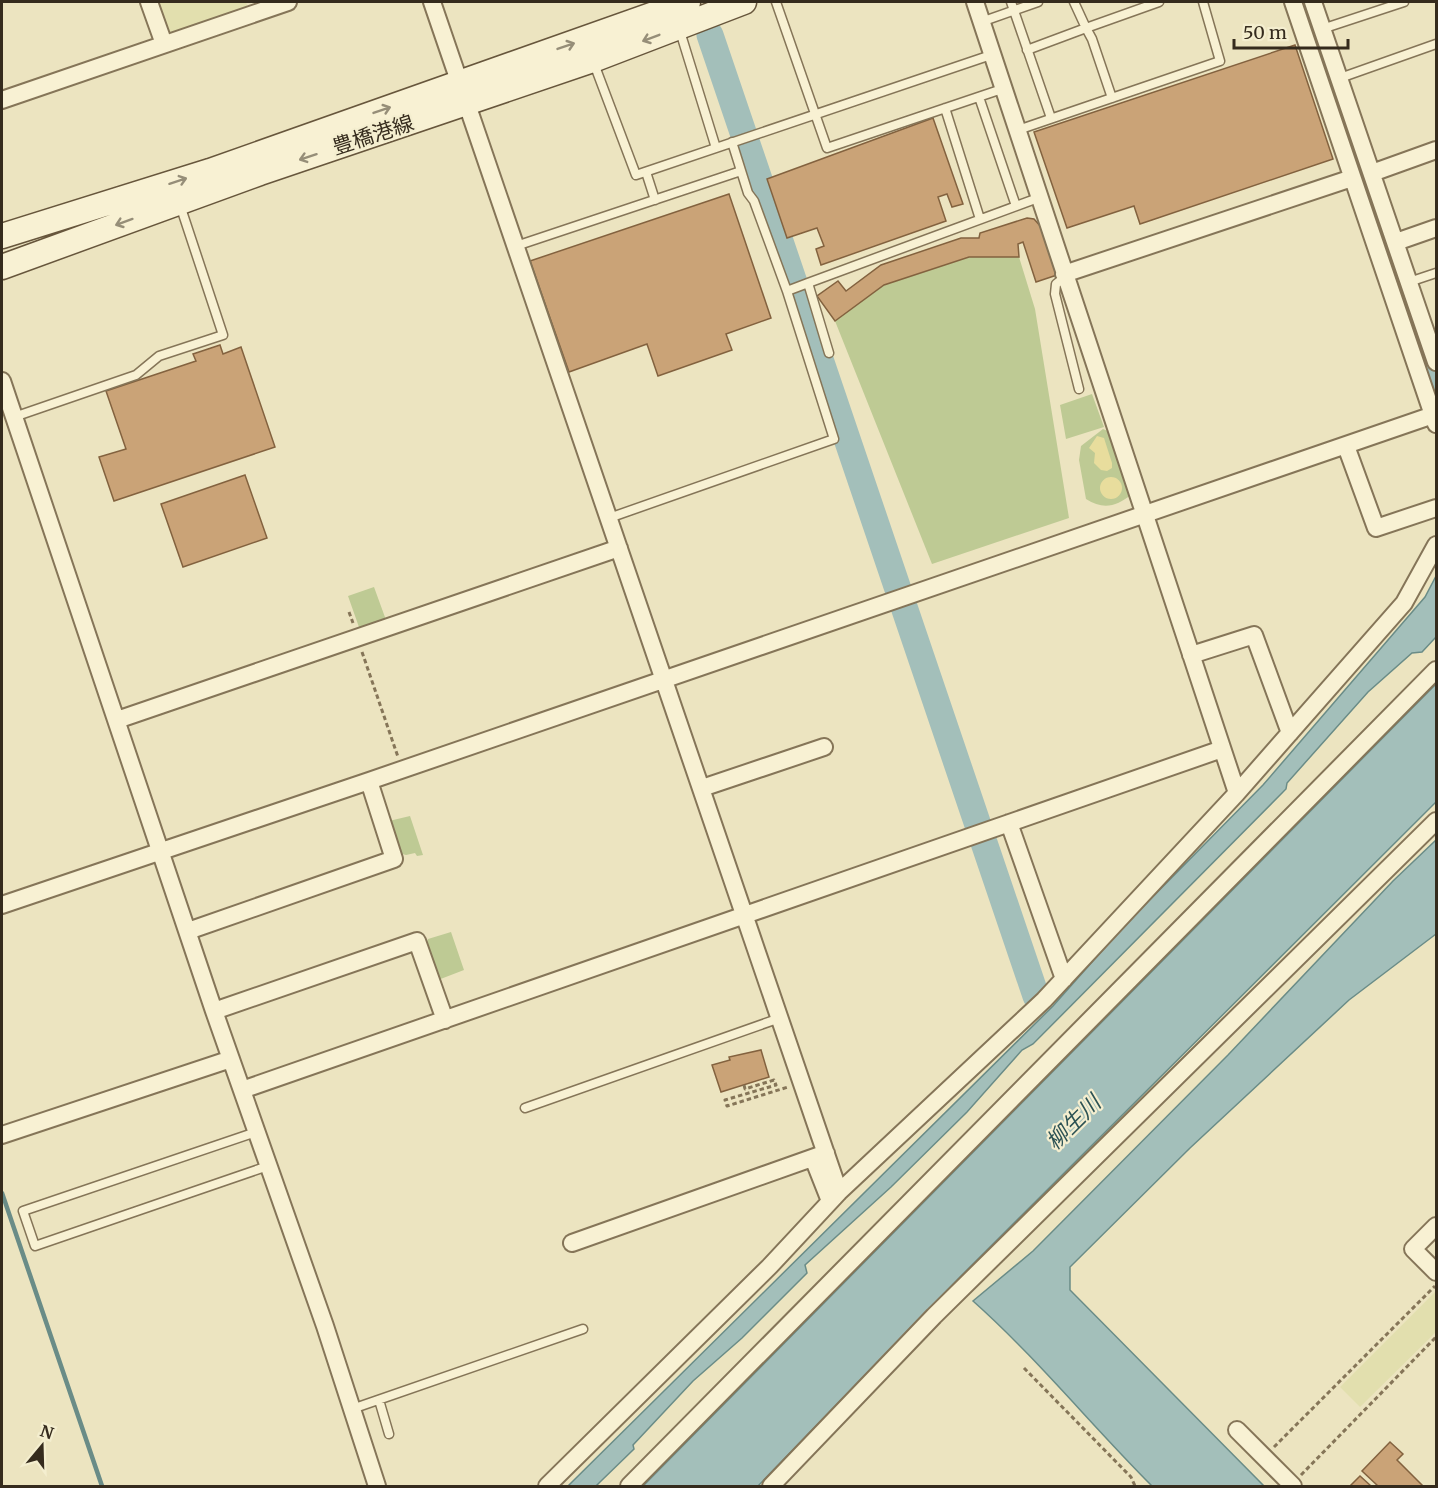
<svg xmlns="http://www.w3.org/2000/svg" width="1438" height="1488" viewBox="0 0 1438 1488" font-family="Merriweather,'Noto Sans JP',serif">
<rect width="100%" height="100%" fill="#ece4c0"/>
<path fill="#e2dfae" d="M154,2h92l2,7 -82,27z
M1436,1291v41l-76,75 -20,-20z"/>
<path fill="#beca94" d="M969,257h50l16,52 34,209 -137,46 -97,-243 49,-36z
M1092,394l12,33 -38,12 -6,-34z
M1103,429l7,3 22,62c-16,13 -29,16 -46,5l-7,-39 2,-14z
M374,587l12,33 -26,10 -12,-34z
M410,816l13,39 -6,1 -2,-3 -9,2 -7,-2 -10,-32z
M451,932l13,38 -26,10 -12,-35 2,-6z"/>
<path fill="#e8dd9d" d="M1097,436l7,2 8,25v5l-5,3 -6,-1 -7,-7 1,-10 -6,-5z
M1100 488a11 11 0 1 1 22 0a11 11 0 1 1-22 0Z"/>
<path fill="#a3bfba" stroke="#6a8c87" stroke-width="1.5" d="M1436,576v61l-14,15 -10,1 -44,39 -81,91 -1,6 -253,255 -11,6 -55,62 -76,75 -86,78 2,8 -65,65 -49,43 -60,64 1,4 -34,33 -4,4h-28l485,-480 71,-80 139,-141 162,-188z
M1436,684v118l-477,476 -201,208h-115z
M1436,840v94l-87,66 -159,148 -120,119v23l194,196h-112c-61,-61 -115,-128 -179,-185l60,-50 195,-196 165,-174z"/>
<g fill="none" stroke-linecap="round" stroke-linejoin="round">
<path stroke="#6a8c87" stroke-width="4.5" d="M2,1193l100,293"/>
<path stroke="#a3bfba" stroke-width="27" d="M1304,2l75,220
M710,35l326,961
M1417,332l19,56"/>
</g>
<path fill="#caa377" stroke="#83623f" stroke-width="1.5" d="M1295,45l38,114 -193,65 -6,-18 -67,22 -33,-96z
M933,118l30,86 -11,3 -5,-13 -9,3 8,24 -125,44 -5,-16 8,-3 -7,-18 -30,10 -20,-59z
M729,194l42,124 -45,16 6,16 -74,26 -11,-32 -78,28 -39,-111z
M1027,218l7,1 8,9 15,47 -21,7 -13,-40 -5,2 1,13h-50l-85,28 -49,36 -18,-25 21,-15 8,10 35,-26 80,-27h18l1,-5z
M220,345l3,9 18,-7 34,100 -161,54 -15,-44 27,-8 -20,-58 90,-30 -3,-7z
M245,475l22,63 -84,29 -22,-63z
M761,1050l8,27 -48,15 -9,-27 18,-5 -1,-3z
M1390,1442l13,12 -6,6 26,26h-45l-16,-15z
M1360,1476l11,10h-21z"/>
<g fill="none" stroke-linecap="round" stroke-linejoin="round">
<defs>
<path id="service" d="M776,2l51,146 175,-59
M1011,2l40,116
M1074,2l12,26 73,-26
M981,22l57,-20
M679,28l37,120
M1322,29l82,-27
M1027,50l59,-22 6,11 20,59
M593,61l43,114 355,-120
M1340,78l96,-34
M979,97l37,109
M945,108l35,111
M1015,131l205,-70 -17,-59
M646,172l9,28
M516,246l225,-75
M1065,277l-9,7 -1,10 24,95
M1409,282l27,-9
M787,291l21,-8
M829,353l-21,-70 230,-85
M14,417l122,-42 23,-19 64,-21 -43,-130
M609,518l225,-79 -47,-148 -33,-90 -6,-8 -16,-51
M525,1108l255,-90
M256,1132l-233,79 12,35 233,-80
M379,1400l10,34
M352,1409l231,-80"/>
<path id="minor" d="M149,2l15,42
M432,2l407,1190
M975,2l262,791
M1293,2l143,422
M1313,2l123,360
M2,100l286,-98
M1372,173l64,-23
M1396,242l40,-14
M1064,274l288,-96
M2,381l212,630 111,315 52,160
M1346,446l30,82 60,-20
M1191,655l63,-20 36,98
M117,720l502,-172
M702,788l122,-41
M1009,823l55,156
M2,905l367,-124 1067,-367
M188,931l206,-72 -25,-78
M214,1011l203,-70 28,79
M242,1090l980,-341
M2,1135l229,-76
M813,1158l17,43
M1436,1226l-23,23 23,23
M572,1243l254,-90
M1237,1430l56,56
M547,1486l223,-220 69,-74 205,-192 193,-207 167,-190 32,-58
M629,1486l807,-816
M771,1486l163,-170 502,-495"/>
<path id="secondary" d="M2,236l208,-65 478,-169
M2,267l258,-94 333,-113 151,-58"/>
</defs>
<use href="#service" stroke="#857558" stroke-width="11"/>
<use href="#minor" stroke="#857558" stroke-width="20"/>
<use href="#secondary" stroke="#67563c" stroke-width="27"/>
<path stroke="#857558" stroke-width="3" stroke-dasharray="4.5 3" stroke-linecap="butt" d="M349,612l4,11
M362,652l36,105
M744,1085l1,4 29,-9 2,5 -51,15 2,6 61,-19
M1024,1368l107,109 4,9
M1274,1447l161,-161
M1301,1475l135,-138"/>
<use href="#service" stroke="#f8f1d3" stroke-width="8"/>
<use href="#minor" stroke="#f8f1d3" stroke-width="16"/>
<use href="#secondary" stroke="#f8f1d3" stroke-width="24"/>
</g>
<defs><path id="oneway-shaft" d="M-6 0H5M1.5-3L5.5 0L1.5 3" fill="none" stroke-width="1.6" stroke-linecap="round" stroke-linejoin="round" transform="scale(1.5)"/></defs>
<g stroke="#968e78">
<use href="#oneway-shaft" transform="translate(651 38) rotate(159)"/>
<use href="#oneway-shaft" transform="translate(566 46) rotate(-19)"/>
<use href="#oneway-shaft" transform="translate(382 110) rotate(-19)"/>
<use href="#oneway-shaft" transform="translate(308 157) rotate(162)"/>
<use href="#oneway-shaft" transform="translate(178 181) rotate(-18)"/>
<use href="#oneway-shaft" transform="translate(124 222) rotate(160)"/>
</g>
<g text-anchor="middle" stroke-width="4.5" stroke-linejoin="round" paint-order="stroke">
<g font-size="21" fill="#352b1d" stroke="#f4eecf">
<text transform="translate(373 135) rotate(-18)" y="7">豊橋港線</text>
</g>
<g font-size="22" font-style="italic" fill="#2c5254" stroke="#f4eecf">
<text transform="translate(1073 1122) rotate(-45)" y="8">柳生川</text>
</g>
</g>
<rect width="1438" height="1488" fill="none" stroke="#352b1d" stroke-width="6"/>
<g transform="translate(42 1446) rotate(19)" stroke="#f4eecf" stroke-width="4.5" paint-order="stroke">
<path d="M0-4.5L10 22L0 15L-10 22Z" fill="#352b1d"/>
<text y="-9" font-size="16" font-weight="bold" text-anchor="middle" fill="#352b1d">N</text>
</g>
<path d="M1234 39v9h114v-9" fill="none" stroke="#352b1d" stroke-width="3"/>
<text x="1243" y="39" font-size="18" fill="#352b1d" stroke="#f4eecf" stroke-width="4.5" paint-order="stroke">50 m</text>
</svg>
